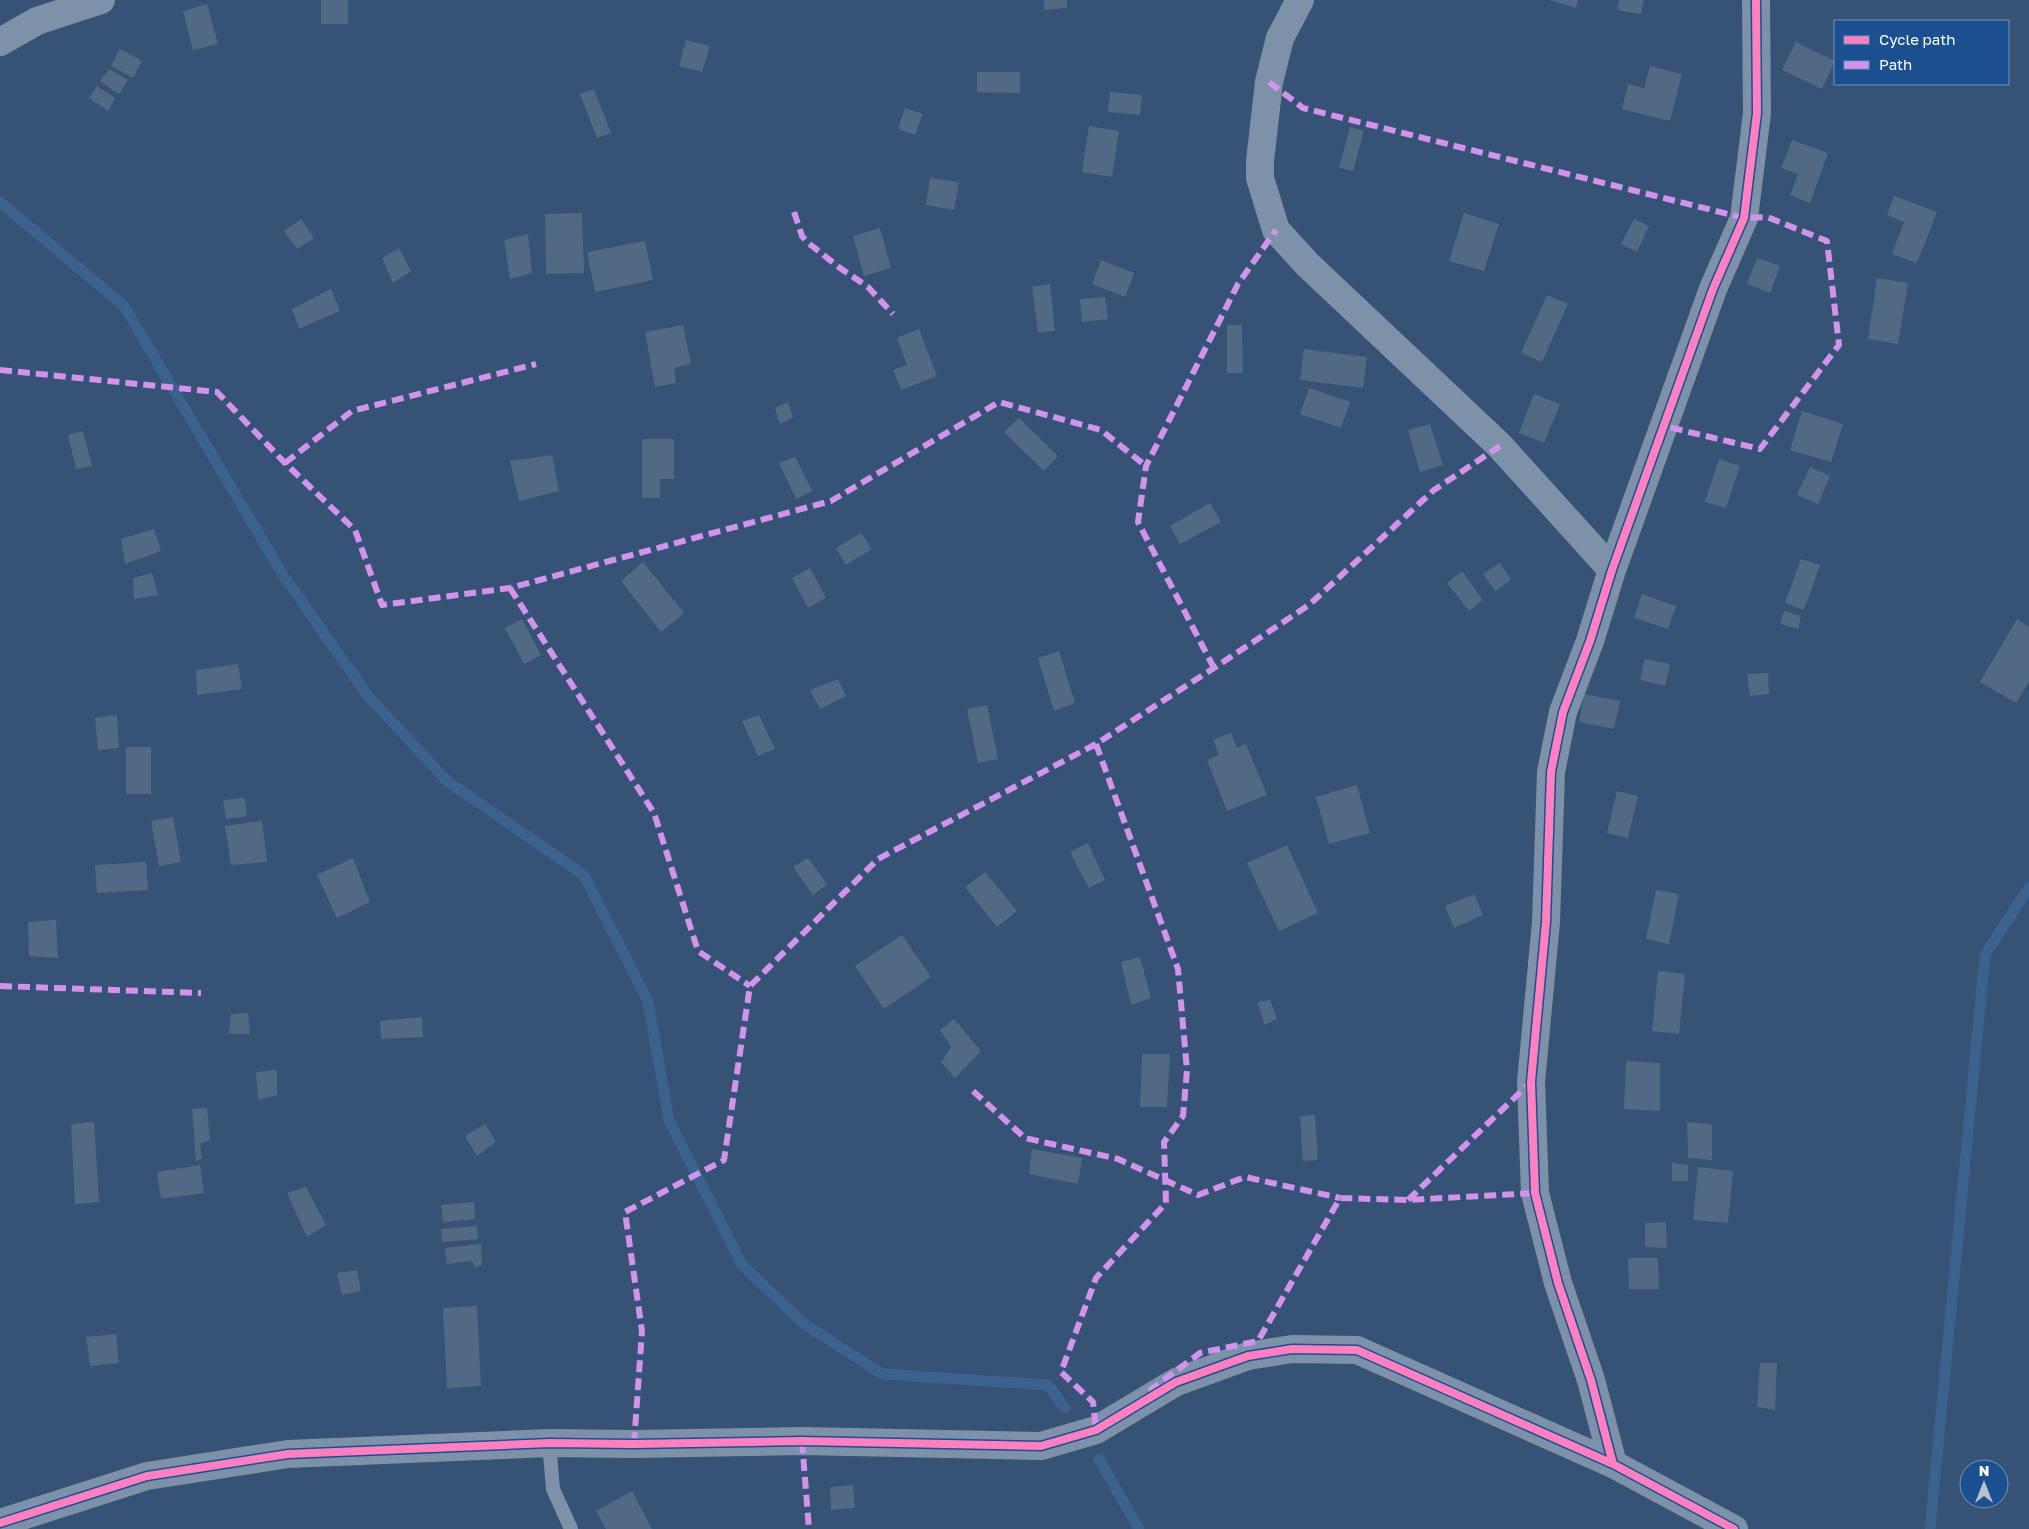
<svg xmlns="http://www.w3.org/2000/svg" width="2029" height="1529" viewBox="0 0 2029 1529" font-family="'Golos Text',sans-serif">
<rect width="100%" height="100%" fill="#365274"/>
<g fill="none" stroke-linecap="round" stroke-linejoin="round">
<path stroke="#3b618d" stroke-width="11" d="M0,202l124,104 159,269 85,121 79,85 137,94 64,127 21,118 73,145 61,58 79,51 166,11 17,23
M1099,1459l40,70
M1930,1529l55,-574 44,-68"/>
</g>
<path fill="#526984" d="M321,0h27v24h-27z
M1044,0h23v8l-23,2z
M1549,0h29l-2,8z
M1619,0h25l-3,14 -24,-4z
M207,4l11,40 -25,6 -10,-39z
M686,40l24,6 -8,26 -23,-6z
M1796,42l39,19 -13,28 -40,-19z
M120,49l22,12 -9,17 -22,-12z
M1650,66l32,8 -12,47 -48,-12 6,-25 16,4z
M109,69l19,11 -9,14 -19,-13z
M977,72h43v21l-43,-1z
M97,86l18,12 -7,13 -19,-13z
M594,89l17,44 -14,5 -17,-44z
M1110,92l32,3 -2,20 -32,-3z
M905,108l18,6 -8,21 -17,-6z
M1089,126l30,5 -7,46 -30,-5z
M1350,127l14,4 -11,40 -14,-3z
M1792,140l36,13 -18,50 -20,-8 8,-21 -17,-6z
M930,178l29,4 -5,28 -28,-5z
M1894,196l43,16 -20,51 -25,-9 12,-32 -17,-7z
M582,213l2,60 -38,1 -1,-60z
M1464,213l35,11 -15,47 -35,-10z
M301,219l13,19 -17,11 -13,-18z
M1634,219l15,7 -12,26 -16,-8z
M880,228l11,40 -27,8 -11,-40z
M528,234l4,39 -22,6 -6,-39z
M645,241l8,39 -58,12 -8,-40z
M399,248l12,23 -18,12 -11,-25z
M1757,258l23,8 -10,27 -23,-9z
M1101,260l33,13 -9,24 -33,-13z
M1877,278l31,5 -10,61 -30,-5z
M1050,284l5,47 -17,1 -6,-45z
M331,289l9,22 -41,18 -7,-20z
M1547,295l21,9 -26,58 -21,-9z
M1105,297l3,22 -26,3 -2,-23z
M683,325l8,39 -17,4 2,15 -21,4 -10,-55z
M1227,325h15l1,48h-16z
M919,329l18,47 -36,14 -8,-20 14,-5 -10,-27z
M1304,349l63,8 -4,31 -63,-8z
M1309,388l41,14 -9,26 -41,-14z
M1534,394l26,10 -16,39 -25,-10z
M788,402l5,15 -13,7 -5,-16z
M1802,411l41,13 -12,38 -41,-12z
M1019,418l39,38 -14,15 -40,-39z
M1430,424l13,41 -23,7 -12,-42z
M83,431l9,35 -16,3 -8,-34z
M642,439h32v40h-14v19h-18z
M552,455l7,36 -40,10 -9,-40z
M795,457l17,34 -16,8 -17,-36z
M1719,459l21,7 -14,42 -21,-6z
M1810,467l20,9 -12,28 -21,-9z
M1210,503l11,19 -41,22 -10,-18z
M154,529l7,22 -36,13 -4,-25z
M861,533l11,16 -26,16 -10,-17z
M1801,559l19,6 -16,45 -19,-7z
M643,562l41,51 -23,19 -40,-51z
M1500,563l11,17 -16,11 -12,-17z
M810,568l16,30 -18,10 -16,-30z
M1462,571l21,29 -14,11 -22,-28z
M152,573l6,22 -24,4 -1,-21z
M1642,594l34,12 -8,23 -34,-11z
M1784,611l17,5 -3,13 -18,-5z
M522,619l19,36 -17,9 -19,-36z
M2017,619l12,8v55l-13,21 -36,-21z
M1059,651l16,52 -21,8 -16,-53z
M1645,659l25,5 -5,22 -25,-6z
M238,664l4,25 -45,6 -1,-25z
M1768,673l1,21 -19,2 -3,-22z
M838,679l8,17 -26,13 -10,-19z
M1584,694l36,7 -6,28 -35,-7z
M987,705l11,54 -20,4 -11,-54z
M117,715l2,33 -21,2 -3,-32z
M759,715l16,34 -17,7 -16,-35z
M1231,733l6,15 9,-4 21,51 -40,16 -20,-51 12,-5 -6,-15z
M126,747h25v47h-25z
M1357,785l13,48 -41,11 -13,-47z
M1617,791l21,5 -10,42 -21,-5z
M245,798l2,18 -21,3 -3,-19z
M173,817l8,45 -22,4 -8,-45z
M262,821l5,41 -36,3 -6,-39z
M1088,843l17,37 -16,8 -19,-36z
M1287,845l31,68 -39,18 -32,-68z
M353,858l17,44 -33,16 -20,-43z
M808,858l19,26 -14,11 -20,-28z
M146,862l2,28 -51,3 -2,-28z
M985,872l32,39 -20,16 -32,-40z
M1656,890l23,4 -10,50 -23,-5z
M1474,894l9,21 -29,13 -9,-22z
M56,920l2,38 -29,-2 -1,-34z
M902,935l29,42 -47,32 -29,-43z
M1140,957l11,41 -20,7 -10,-43z
M1658,971l27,3 -6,60 -27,-3z
M1270,1000l7,19 -12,6 -8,-23z
M248,1013l2,21h-21l2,-20z
M422,1017l1,20 -42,2 -1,-18z
M954,1019l27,32 -26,27 -14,-16 10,-15 -11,-17z
M1142,1054h28l-3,53h-27z
M1626,1061l34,2v48l-36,-2z
M277,1070v25l-19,5 -2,-28z
M207,1108l3,32 -10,4 2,14 -6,3 -4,-52z
M1315,1115l3,45 -15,1 -3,-45z
M94,1122l5,80 -24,2 -4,-80z
M1687,1122l25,2v36l-24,-2z
M485,1124l11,18 -19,14 -12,-20z
M1032,1149l50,9 -4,26 -49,-10z
M1672,1163l16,2v16h-16z
M200,1165l4,28 -43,6 -4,-27z
M1698,1167l35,4 -5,52 -35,-3z
M306,1187l20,38 -19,12 -20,-44z
M474,1202l1,17 -32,3 -2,-17z
M1666,1222l1,26 -22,-1v-24z
M477,1226l1,13 -36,3 -1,-13z
M481,1244l1,21 -7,3 -3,-7 -25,3 -2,-16z
M1628,1258h30l1,31h-30z
M357,1270l4,21 -19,4 -5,-22z
M477,1306l4,80 -34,2 -4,-80z
M116,1334l3,29 -29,3 -4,-29z
M1760,1363h17l-2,47 -18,-3z
M853,1485l2,23 -24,2 -1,-23z
M632,1491l20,38h-46l-10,-18z"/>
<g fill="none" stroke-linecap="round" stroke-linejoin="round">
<path stroke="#7d92a8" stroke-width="14" d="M549,1443l4,46 18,40"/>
<path stroke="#7d92a8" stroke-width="28" d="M1300,0l-20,38 -11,44 -9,79v17l16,52 31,34 193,182 112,124
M0,42l37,-21 64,-21
M1613,1464l-22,-84 -33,-97 -23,-90 -4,-111 15,-160 5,-150 12,-60 27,-71 22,-71 101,-281 31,-71 13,-105 -1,-113"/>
<path stroke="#7d92a8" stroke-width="28" d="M0,1523l147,-47 141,-22 261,-11 85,1 168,-3 239,5 55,-16 80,-48 72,-26 44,-7 65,1 256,114 121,65"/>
<path stroke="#d193ec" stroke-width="6" stroke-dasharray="12 6" stroke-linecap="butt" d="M1269,82l34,26 441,110 23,-1 60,24 12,104 -79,104 -96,-23
M794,212l8,24 5,6 33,26 28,19 25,27
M0,370l217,22 68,71 70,67 27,75 128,-17 321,-87 168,-99 102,28 45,36
M285,463l67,-52 184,-47
M510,588l144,225 44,138 52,35
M1214,668l-76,-146 8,-56 92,-182 38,-54
M1096,744l82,225 9,101 -4,46 -19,26 2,61 -70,75 -35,94 32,30 3,28 3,-2
M0,986l201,7
M973,1091l52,47 93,21 80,36 47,-18 95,21
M1408,1200l123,-118
M1149,1391l51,-38 58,-12 82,-143 68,2 127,-7
M802,1441l7,88
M634,1444l8,-113 -17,-119 99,-52 26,-174 128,-127 218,-115 118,-76 95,-63 125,-115 66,-44"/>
<defs>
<path id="cycleway" d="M1613,1464l-22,-84 -33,-97 -23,-90 -4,-111 15,-160 5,-150 12,-60 27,-71 22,-71 101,-281 31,-71 13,-105 -1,-113
M0,1523l147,-47 141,-22 261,-11 85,1 168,-3 239,5 55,-16 80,-48 72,-26 44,-7 65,1 256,114 121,65"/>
</defs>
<use href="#cycleway" stroke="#1b4f8f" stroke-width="11"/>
<use href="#cycleway" stroke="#ff80c0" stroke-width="8"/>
</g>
<rect x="1834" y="20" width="175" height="65" fill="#1b4f8f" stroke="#7695bc"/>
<rect x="1844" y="36" width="25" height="8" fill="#ff80c0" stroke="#7695bc"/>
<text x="1879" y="45" font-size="15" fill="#ffffff">Cycle path</text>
<rect x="1844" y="61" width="25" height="8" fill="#d193ec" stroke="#7695bc"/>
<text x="1879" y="70" font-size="15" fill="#ffffff">Path</text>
<g transform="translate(1984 1484)"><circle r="24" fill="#1b4f8f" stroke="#7695bc"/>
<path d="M0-4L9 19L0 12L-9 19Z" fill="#b9c2ce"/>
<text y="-8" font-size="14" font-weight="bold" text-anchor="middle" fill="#ffffff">N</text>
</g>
</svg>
